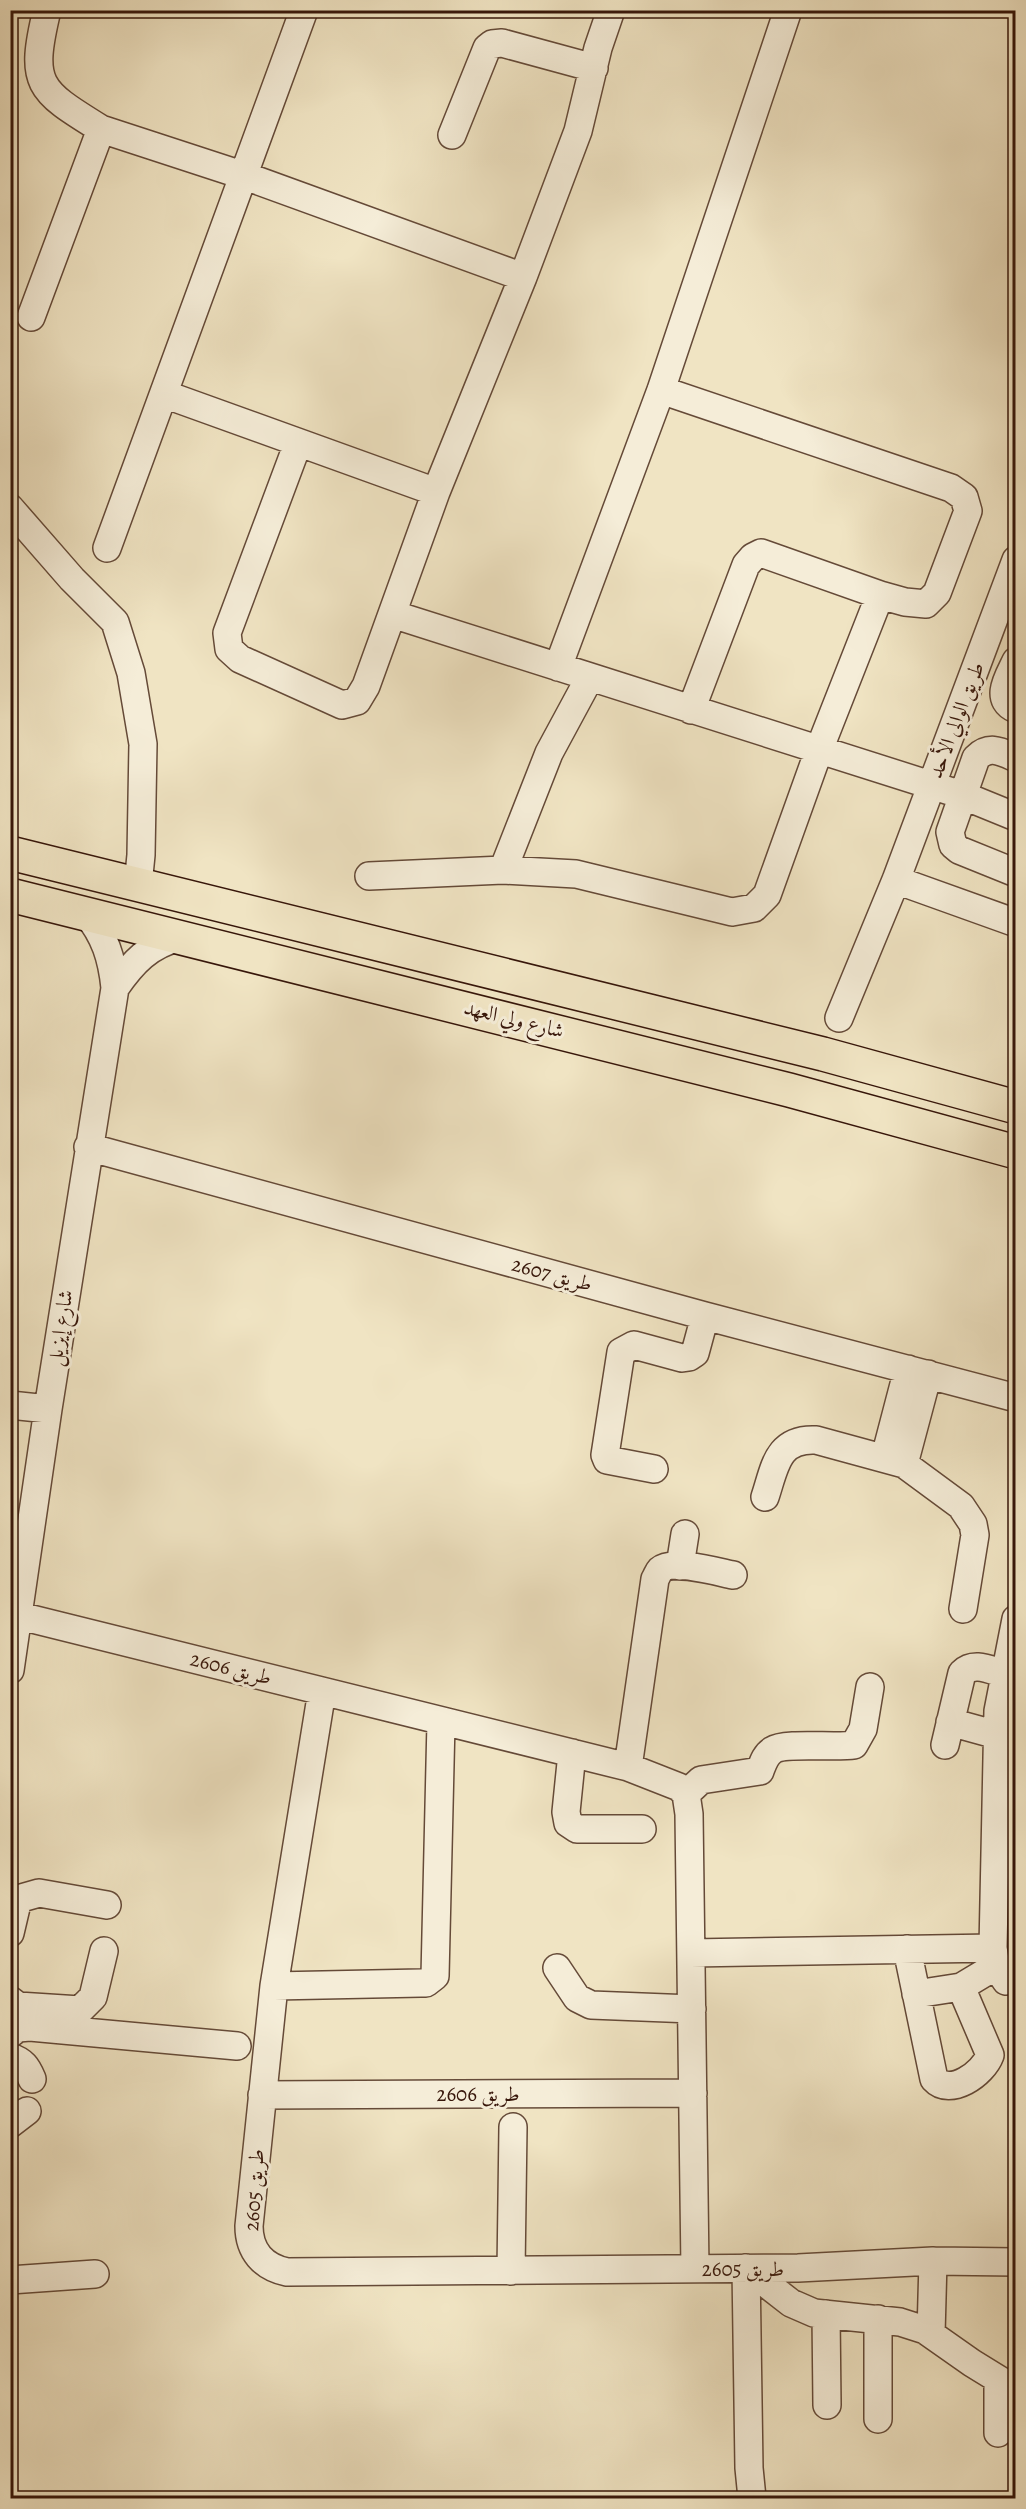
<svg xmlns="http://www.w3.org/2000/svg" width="1026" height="2509" viewBox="0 0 1026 2509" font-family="Alegreya,Amiri,serif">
<rect width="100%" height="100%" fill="#f0e4c3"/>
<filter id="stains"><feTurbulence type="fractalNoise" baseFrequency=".00333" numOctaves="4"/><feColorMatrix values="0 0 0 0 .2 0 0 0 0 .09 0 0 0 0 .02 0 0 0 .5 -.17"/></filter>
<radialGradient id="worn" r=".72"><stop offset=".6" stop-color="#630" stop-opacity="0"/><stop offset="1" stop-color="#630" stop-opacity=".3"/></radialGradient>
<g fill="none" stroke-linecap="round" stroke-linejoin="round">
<defs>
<path id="minor" d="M101,129l144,47 278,101
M452,135l35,-87 5,-4 10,-1 92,25
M31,317l70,-188c-63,-39 -72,-44 -54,-119
M661,390l290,98 13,9 4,14 -31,82 -11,11 -21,-2 -25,-7
M164,394l272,98
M298,443l-71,190 2,16 11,10 102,46 15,-4 9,-15 70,-194 87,-215 55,-146 20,-83 13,-38
M10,508l62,71 43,43 16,51 12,71 -2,111 -3,30
M107,548l197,-538
M392,614l570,181 54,22
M1016,661c-7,15 -23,39 0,48
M558,667l103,-277 127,-380
M1016,758c-16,-7 -27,-13 -40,0l-26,74 3,13 6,5 57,23
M503,870l46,-117 41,-76
M369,876l134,-6 73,4 156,38 22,-4 13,-13 52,-145 61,-155 -119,-42 -8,4 -7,8 -55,145
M896,880l120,43
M115,988c18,-26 34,-43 65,-51
M839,1018l57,-138 120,-320
M88,1147l617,169 311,82
M10,1405l38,4
M885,1457l23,-88
M904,1464l24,-90
M654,1469l-47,-9 -2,-5 16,-103 13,-7 48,13 7,-1 6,-4 10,-37
M765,1497c10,-30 12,-59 51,-57l88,24 57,42 12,18 2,11 -12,74
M680,1566l5,-32
M20,1616l608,151 51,20 7,7 3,20 6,455
M10,1670l38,-261 67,-421c-3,-30 -10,-52 -29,-75
M322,1691l-48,295 -25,240c0,25 14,41 38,46l511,-4 135,-7 83,1
M950,1722l47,13
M945,1745l17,-72c12,-12 28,-3 43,1
M572,1753l-6,59 2,11 9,6h65
M628,1767l27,-188c2,-3 3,-7 5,-9 12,-11 58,2 73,5
M686,1794l15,-14 59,-9c3,-8 5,-16 13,-21 12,-8 62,-2 81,-5l9,-16 7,-42
M10,1933l8,-34 21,-6 68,12
M907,1949l27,130c16,18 49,-5 56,-24l-29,-68
M691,1953l302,-5
M557,1968l20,30 14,7 101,4
M1006,1981l-10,-15 -3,-18 5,-237 18,-92
M274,1986l147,-3h5l9,-7 6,-254
M916,1994l45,-7 35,-21
M10,2000l8,6 62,4 13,-13 11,-46
M10,2034l8,-6 12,-1 207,19
M10,2057c13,4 17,10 22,22
M262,2095l431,-2
M10,2124l17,-13
M746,2268l45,35 23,10 86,9 25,8 47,33 44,27
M746,2268l3,200 3,30
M511,2271l2,-144
M10,2280l85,-6
M826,2314l1,91
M931,2334l2,-73
M998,2380v53
M878,2419v-100"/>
<path id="major" d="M10,853l813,201 193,53
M10,895l779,195 227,62"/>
</defs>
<use href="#minor" stroke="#654a38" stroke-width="30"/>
<use href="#major" stroke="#37160a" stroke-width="36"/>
<use href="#minor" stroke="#f5edd8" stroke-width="27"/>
<use href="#major" stroke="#f0e4c3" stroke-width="33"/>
</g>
<g text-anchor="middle" stroke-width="6" stroke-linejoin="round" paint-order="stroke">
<g font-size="21" fill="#37160a" stroke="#f5edd8">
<text transform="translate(956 720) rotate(-69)" y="7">طريق الوالي الأحد</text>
<text transform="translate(514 1019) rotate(14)" y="7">شارع ولي العهد</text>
<text transform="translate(552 1274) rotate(15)" y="7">طريق 2607</text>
<text transform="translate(60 1328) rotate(-81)" y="7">شارع إيزيل</text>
<text transform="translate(231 1668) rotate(14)" y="7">طريق 2606</text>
<text x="478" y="2101">طريق 2606</text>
<text transform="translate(254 2190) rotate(-86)" y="7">طريق 2605</text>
<text x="743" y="2276">طريق 2605</text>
</g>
</g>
<rect width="1026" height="2509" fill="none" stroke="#f0e4c3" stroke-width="36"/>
<rect x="12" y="12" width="1002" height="2485" fill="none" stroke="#37160a" stroke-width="3"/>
<rect x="18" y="18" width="990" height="2473" fill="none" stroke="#37160a" stroke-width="1.5"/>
<rect width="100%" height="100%" filter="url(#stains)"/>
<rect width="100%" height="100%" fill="url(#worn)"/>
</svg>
